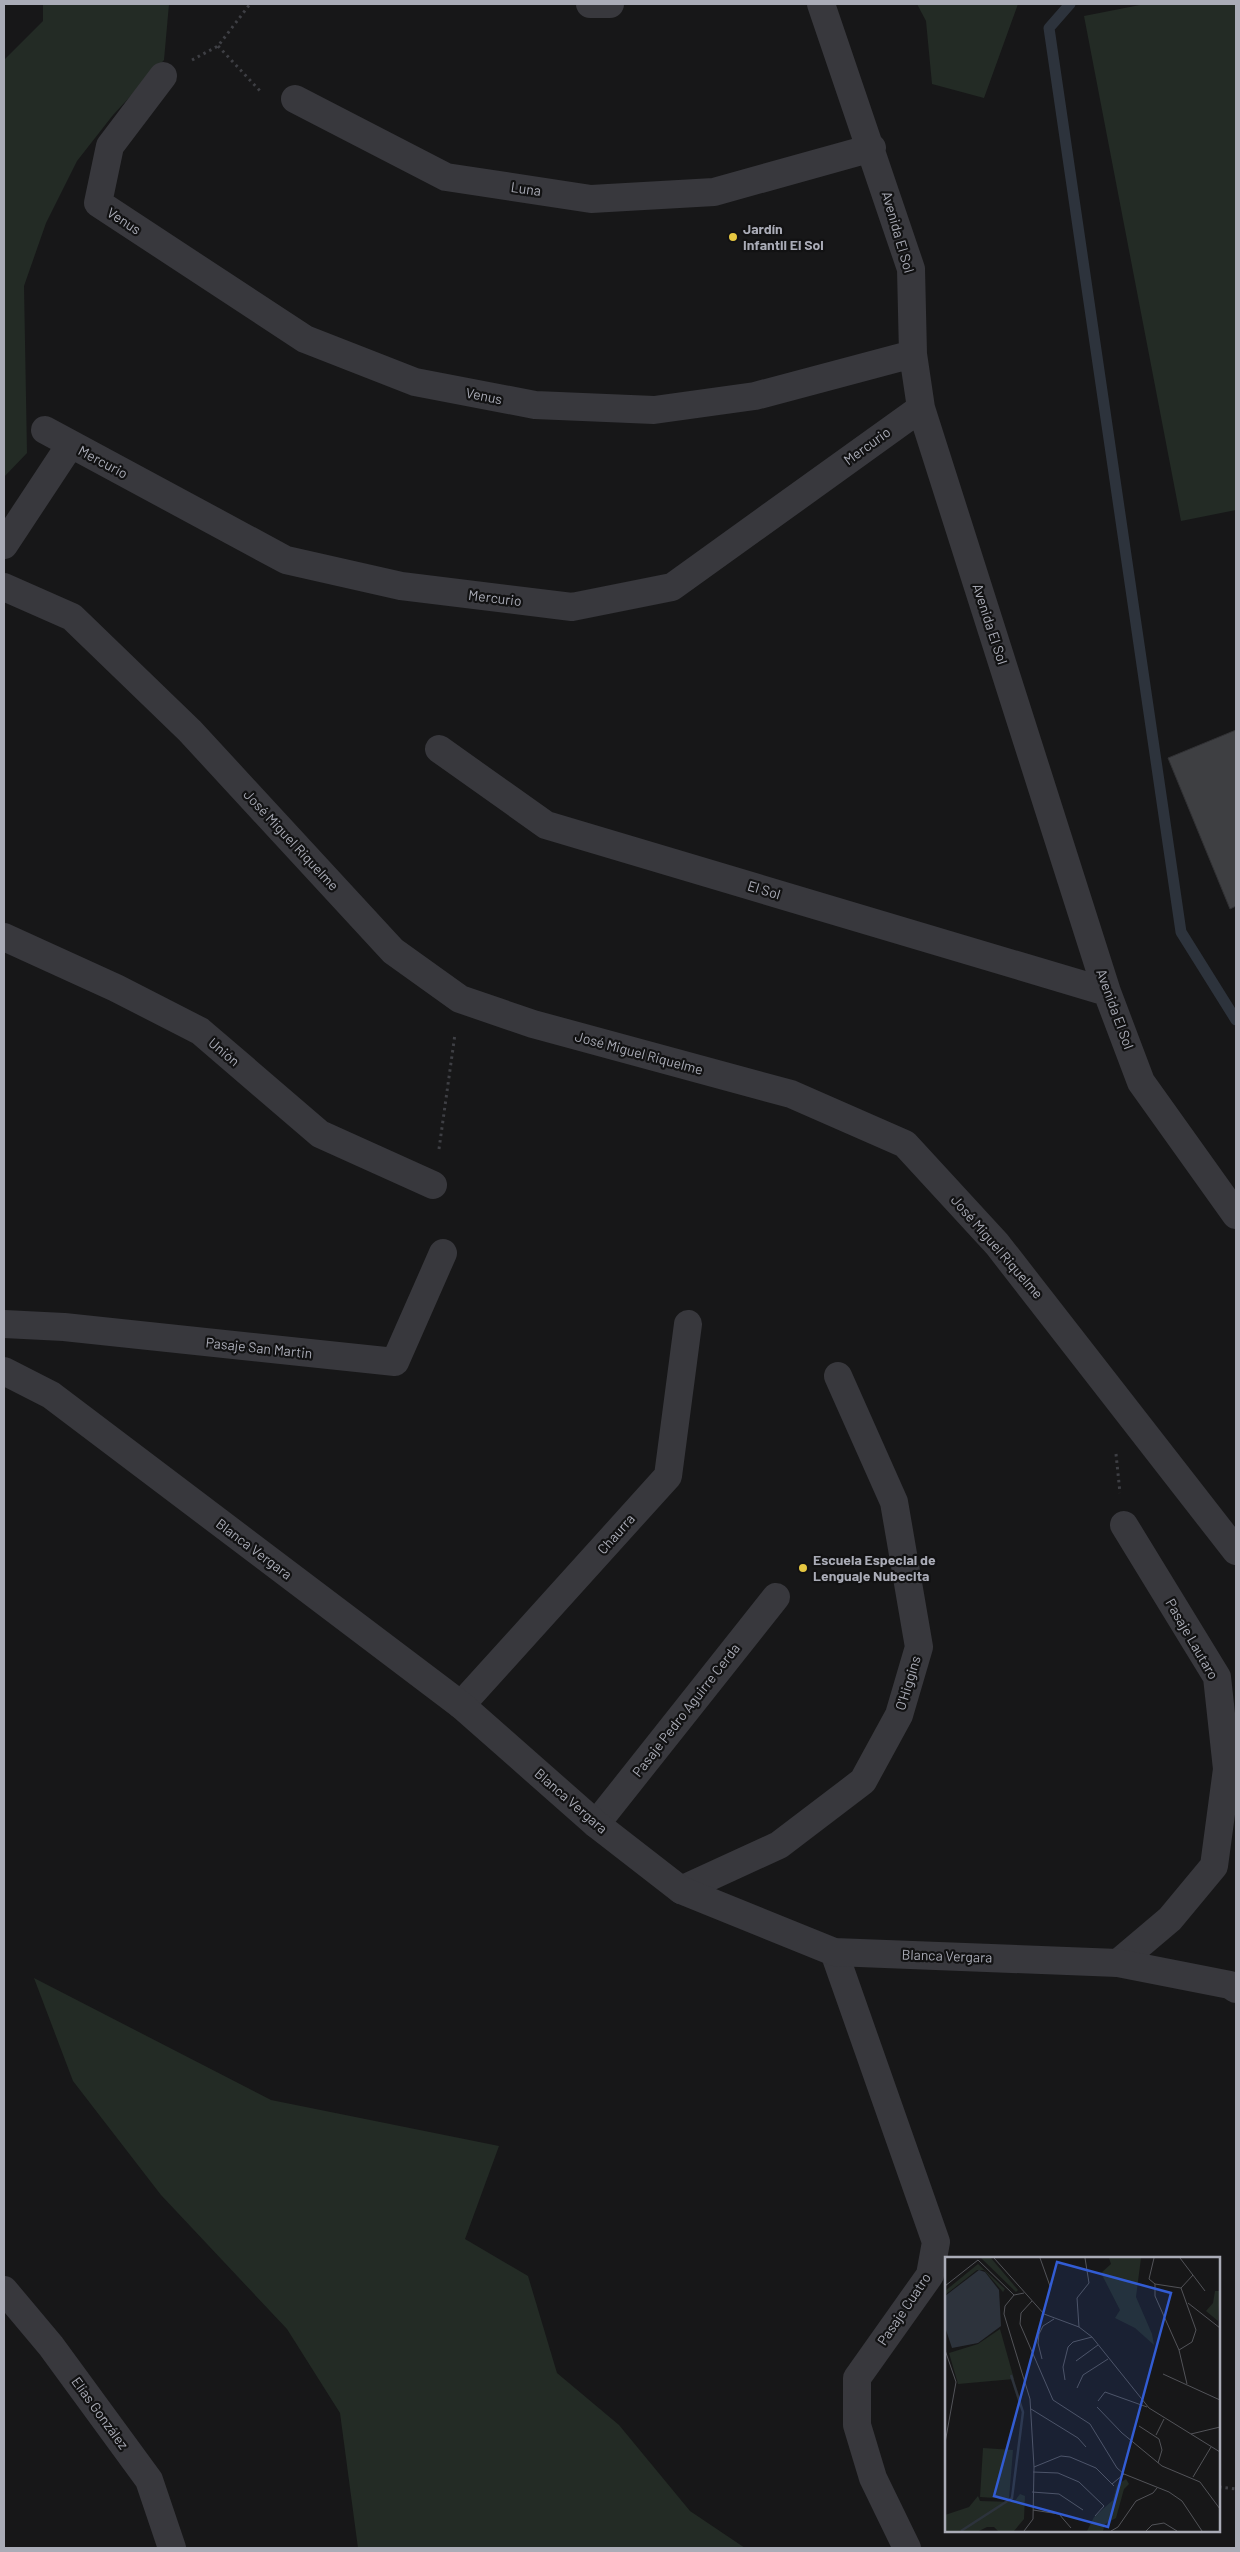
<svg xmlns="http://www.w3.org/2000/svg" width="1240" height="2552" viewBox="0 0 1240 2552" font-family="Barlow,sans-serif">
<rect width="100%" height="100%" fill="#171718"/>
<path fill="#232b25" d="M43,4h126l-5,56 -51,55 -36,46 -31,62 -22,63 3,167 -23,24v-417l39,-39z
M917,4h101l-34,94 -52,-14 -6,-63z
M1145,4h91v506l-55,11 -97,-505z
M34,1978l237,122 228,46 -34,93 63,37 29,97 62,52 71,86 55,37h-387l-18,-135 -53,-84 -126,-134 -88,-114z"/>
<g fill="none" stroke-linecap="round" stroke-linejoin="round">
<path stroke="#2d333c" stroke-width="11" d="M1070,4l-21,24 132,904 55,88"/>
</g>
<path fill="#3e3f42" stroke="#313134" d="M1236,730v176l-6,3 -62,-151z"/>
<g fill="none" stroke-linecap="round" stroke-linejoin="round">
<path stroke="#3e3f44" stroke-width="3" stroke-dasharray="2.5 4" stroke-linecap="butt" d="M218,46l43,46
M192,60l26,-14 32,-42
M439,1149l16,-115
M1116,1454l4,39
M1219,2487l17,2"/>
<path stroke="#38383d" stroke-width="28" d="M590,4h20
M821,4l90,265 2,85 8,54 186,584 34,90 95,133
M163,76l-53,70 -12,57 207,136 110,43 120,23 119,5 101,-14 158,-42
M295,99l151,78 145,22 123,-7 158,-44
M45,430l241,130 115,26 171,21 100,-20 249,-179
M4,545l66,-100
M4,587l68,30 118,114 203,220 67,48 73,25 258,70 114,50 92,100 239,307
M439,749l107,76 561,167
M4,937l112,51 84,43 120,103 113,51
M4,1324l60,3 331,35 48,-109
M461,1705l207,-229 20,-152
M596,1824l180,-227
M681,1890l98,-45 84,-64 36,-66 20,-68 -25,-145 -56,-126
M834,1952l102,290 -6,33 -73,103v47l16,53 34,70
M1118,1963l52,-44 44,-53 13,-97 -10,-92 -93,-152
M4,2290l47,56 98,134 23,68"/>
<path stroke="#38383d" stroke-width="28" d="M4,1371l47,24 410,310 135,119 85,66 153,62 284,11 112,22 6,4"/>
</g>
<g fill="#e6c741" stroke="#121213" stroke-width="2">
<circle cx="733" cy="237" r="5"/>
<circle cx="803" cy="1568" r="5"/>
</g>
<g text-anchor="middle" stroke-width="4.5" stroke-linejoin="round" paint-order="stroke">
<g font-size="14" fill="#aaacb7" stroke="#121213">
<text transform="translate(526 189) rotate(8)" y="5">Luna</text>
<text transform="translate(124 221) rotate(33)" y="5">Venus</text>
<text transform="translate(898 232) rotate(74)" y="5">Avenida El Sol</text>
<text transform="translate(484 396) rotate(11)" y="5">Venus</text>
<text transform="translate(867 446) rotate(-36)" y="5">Mercurio</text>
<text transform="translate(103 462) rotate(28)" y="5">Mercurio</text>
<text transform="translate(495 598) rotate(7)" y="5">Mercurio</text>
<text transform="translate(990 624) rotate(72)" y="5">Avenida El Sol</text>
<text transform="translate(291 840) rotate(47)" y="5">José Miguel Riquelme</text>
<text transform="translate(764 890) rotate(17)" y="5">El Sol</text>
<text transform="translate(1115 1009) rotate(70)" y="5">Avenida El Sol</text>
<text transform="translate(224 1052) rotate(40)" y="5">Unión</text>
<text transform="translate(639 1053) rotate(15)" y="5">José Miguel Riquelme</text>
<text transform="translate(997 1247) rotate(49)" y="5">José Miguel Riquelme</text>
<text transform="translate(259 1348) rotate(6)" y="5">Pasaje San Martin</text>
<text transform="translate(616 1534) rotate(-48)" y="5">Chaurra</text>
<text transform="translate(254 1549) rotate(37)" y="5">Blanca Vergara</text>
<text transform="translate(1192 1639) rotate(60)" y="5">Pasaje Lautaro</text>
<text transform="translate(908 1683) rotate(-73)" y="5">O'Higgins</text>
<text transform="translate(686 1710) rotate(-52)" y="5">Pasaje Pedro Aguirre Cerda</text>
<text transform="translate(571 1801) rotate(41)" y="5">Blanca Vergara</text>
<text transform="translate(947 1956) rotate(2)" y="5">Blanca Vergara</text>
<text transform="translate(904 2309) rotate(-56)" y="5">Pasaje Cuatro</text>
<text transform="translate(100 2413) rotate(54)" y="5">Elías González</text>
</g>
<g font-size="14" font-weight="bold" fill="#aaacb7" stroke="#121213" text-anchor="start">
<text x="743" y="234">Jardín<tspan x="743" dy="16">Infantil El Sol</tspan></text>
<text x="813" y="1565">Escuela Especial de<tspan x="813" dy="16">Lenguaje Nubecita</tspan></text>
</g>
</g>
<g transform="translate(945 2257)">
<rect width="275" height="275" fill="#171718"/>
<path d="M36,1h10l27,32 -2,2zM164,1h32l-5,39 16,37 2,11 -19,-17 -20,-10 5,-8 -19,-37 10,-9zM33,7l27,25 -2,3 -19,-22h-7l-32,25v-4zM270,34h5l-2,30 -12,-10 7,-8zM55,72l14,50 -56,5 -9,-31 29,-9zM38,191l30,2 -4,49 -29,-2zM181,222l3,5 -5,5 -8,29 -11,6 -2,7h-16l7,-14 19,-17 4,-15zM75,237l5,2 -1,23 -10,12h-16l-4,-4h-7l-8,4h-34v-16l24,-8 9,-11 2,5 34,1z" fill="#232b25"/>
<path d="M34,13l6,2 14,18 2,36 -23,17 -26,5 -7,-21v-31z" fill="#2d333c"/>
<path fill="none" stroke="#2d333c" stroke-width="2.5" d="M16,274l51,-33 11,-86 -12,-37"/>
<path fill="none" stroke="#525358" stroke-width="1" d="M49,1l50,56 35,13 13,10 57,71 71,44M95,1l10,28M209,1l-5,21 6,5M235,1l25,33M210,27v12l24,54 8,34M210,27l26,4M0,29l33,-26 36,35 10,-2M236,31l12,-13M69,38l-9,11 -1,8 26,85 4,68 -1,52 -9,12M87,44l-11,12 -1,11 33,76 37,24 27,44 7,6 45,18 13,9 20,30M243,46l32,25M134,70l-2,-29 12,-15 -4,-25M0,93l11,32 -11,61M234,93l13,-8 4,-12 -15,-42M97,102l-4,-16 1,-9 4,-8 11,-7M131,104l22,-16M218,117l57,26M120,123l-2,-13 5,-20 5,-5 19,-5M132,131l6,-13 25,-16M153,144l7,-9 42,15M152,150l25,26 40,33 38,16 20,27M86,152l47,29 8,9M194,169l20,13 3,11 -4,13M246,177l29,-7M211,178l8,-16M89,210l27,-11 9,1 26,11 18,18M88,215l25,1 21,9 25,24 -9,10M248,220l18,-30M167,227l12,-10M87,235l27,2 24,16M88,253l26,4 12,14M166,274l7,-4 18,-26 17,-8 4,-5M201,274l6,-6 12,-2 13,8"/>
<path fill="#325cd3" fill-opacity="0.15" stroke="#325cd3" stroke-width="2.5" d="M112,5l114,31 -63,234 -114,-31z"/>
<rect width="275" height="275" fill="none" stroke="#aaacb7" stroke-width="2.5"/>
</g>
<rect width="1240" height="2552" fill="none" stroke="#aaacb7" stroke-width="10"/>
</svg>
